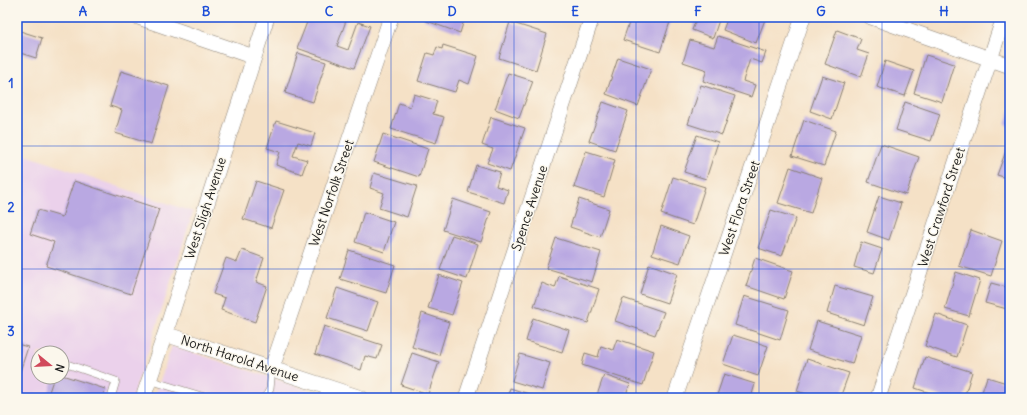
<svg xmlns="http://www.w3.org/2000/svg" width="1027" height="415" viewBox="0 0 1027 415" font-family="Delius,sans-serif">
<rect width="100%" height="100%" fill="#fbf7ec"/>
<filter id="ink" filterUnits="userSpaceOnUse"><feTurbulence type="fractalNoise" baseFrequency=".025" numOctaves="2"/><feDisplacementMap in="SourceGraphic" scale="8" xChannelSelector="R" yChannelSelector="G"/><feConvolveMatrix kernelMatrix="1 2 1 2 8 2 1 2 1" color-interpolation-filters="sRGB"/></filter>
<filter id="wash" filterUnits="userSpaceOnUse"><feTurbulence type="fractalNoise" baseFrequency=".012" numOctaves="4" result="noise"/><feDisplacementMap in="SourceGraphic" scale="16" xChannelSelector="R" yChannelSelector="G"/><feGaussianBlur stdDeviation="0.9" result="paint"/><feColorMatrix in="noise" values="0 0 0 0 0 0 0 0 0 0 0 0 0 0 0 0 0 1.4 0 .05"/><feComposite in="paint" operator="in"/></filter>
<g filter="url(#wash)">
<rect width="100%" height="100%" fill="#f5e1c6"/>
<path fill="#ebd1eb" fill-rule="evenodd" d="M17,152l176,60 -38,119 -23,67h-115zM38,353h24v24h-24z
M172,346l97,31 63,21h-178z"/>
<g id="blocks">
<path fill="#b9a8e2" d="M309,17h34l4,1 -10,28 11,4 10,-28 12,4 -16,42 -57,-20z
M425,17h40l-5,16 -36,-13z
M545,17h10l-1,3z
M631,17h26l13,5 -10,30 -37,-12z
M697,17h23l-7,21 -21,-8z
M728,17h38l-10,26 -33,-13z
M510,22l37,12 -11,36 -37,-12z
M17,30l25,8 -6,20 -19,-6z
M837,30l24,9 -4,11 12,4 -8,23 -36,-13z
M718,36l48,16 -4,11 -12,-4 -7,22 12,4 -4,12 -48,-16 4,-11 -24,-8 7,-22 24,7z
M443,45l35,11 -9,28 -10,-4 -4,12 -37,-11 9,-28 7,2 3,-8 5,2z
M298,53l28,9 -13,40 -28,-9z
M926,55l28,9 -12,38 -28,-9z
M618,58l33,11 -13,37 -32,-12z
M885,61l29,10 -9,25 -28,-9z
M121,71l48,15 -18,58 -36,-11 7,-23 -12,-4z
M508,73l25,8 -14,37 -24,-9z
M822,76l22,7 -12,36 -22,-8z
M701,85l34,11 -13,39 -34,-11z
M414,94l23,7 -4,13 11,3 -8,26 -45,-14 8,-26 11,4z
M603,102l25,9 -13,39 -26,-9z
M905,102l35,12 -9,27 -35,-11z
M1010,110v17l-5,-2z
M491,117l34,11 -15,43 -23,-8 6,-14 -11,-4z
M804,120l32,11 -12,35 -32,-10z
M276,121l39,12 -4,13 -13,-4 -5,14 14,4 -5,14 -26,-9 4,-13 -13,-4z
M383,134l45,15 -9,28 -45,-15z
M697,135l21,7 -12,37 -22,-7z
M1010,140v39l-13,-4z
M881,144l38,13 -13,38 -38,-13z
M586,151l29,9 -11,37 -30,-10z
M476,165l24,7 -4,14 12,4 -4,13 -36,-11z
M790,167l32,11 -11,35 -33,-10z
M374,173l43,13 -10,31 -28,-9 5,-15 -14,-5z
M673,177l32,10 -12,38 -32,-11z
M74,181l85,28 -28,85 -85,-28 8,-24 -24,-8 8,-24 24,7z
M256,181l28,9 -13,38 -28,-9z
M879,196l22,7 -12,37 -22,-8z
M453,199l38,13 -10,30 -38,-12z
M579,199l30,10 -9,28 -30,-10z
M771,210l25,8 -14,38 -24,-8z
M364,212l30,10 -10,30 -29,-10z
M661,226l28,10 -9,27 -28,-9z
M971,230l31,11 -11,35 -32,-10z
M452,235l26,9 -11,35 -27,-9z
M556,238l45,14 -9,30 -46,-14z
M861,242l21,7 -8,24 -20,-6z
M242,250l22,8 -8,24 11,4 -12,36 -34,-12 4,-12 -12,-4 13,-36 11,4z
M349,250l46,15 -9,28 -46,-14z
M755,258l38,13 -9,28 -38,-13z
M649,264l28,10 -10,29 -27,-9z
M956,272l24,8 -11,36 -24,-7z
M439,275l24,8 -11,32 -24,-7z
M559,276l40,13 -11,34 -54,-17 8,-23 13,5z
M991,283l19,5v12l-3,9 -22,-6z
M835,286l38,11 -9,28 -37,-12z
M337,288l41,14 -10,29 -41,-13z
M744,296l45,14 -9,30 -45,-15z
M623,298l41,14 -9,23 -40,-14z
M422,313l27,9 -10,33 -27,-8z
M936,314l31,11 -10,32 -32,-11z
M533,318l36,12 -7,22 -36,-11z
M817,321l44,14 -9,29 -44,-14z
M324,326l58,19 -5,14 -12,-3 -4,14 -46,-16z
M733,335l35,11 -10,30 -35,-12z
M617,339l37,12 -11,34 -61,-20 3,-12 13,4 3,-11 12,4z
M17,344l11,3 -11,34z
M412,353l27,9 -11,32 -27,-9z
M520,354l30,9 -8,27 -30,-9z
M925,357l47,15 -8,26h-19l-30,-10z
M807,359l42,14 -9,25h-22l-21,-7z
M724,374l31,10 -4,14h-35z
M62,375l43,14 -2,9h-56l7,-21h8z
M604,375l26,9 -4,11 9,3h-39z
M987,377l23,7v14h-30z
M510,388l31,10h-34z"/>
</g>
</g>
<g filter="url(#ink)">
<use href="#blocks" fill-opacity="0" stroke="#887e71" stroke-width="1"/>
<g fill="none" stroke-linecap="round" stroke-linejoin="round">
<defs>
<path id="lane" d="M64,363l52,18 -5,17
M149,380l59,18
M265,398l5,-9 2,-20"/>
<path id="street" d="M138,17l116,40
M871,17l139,49
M165,334l196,64
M272,368l119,-351
M143,398l22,-64 102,-317
M466,398l126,-381
M675,398l128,-381
M878,398l126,-381"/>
</defs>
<use href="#lane" stroke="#887e71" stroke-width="8"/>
<use href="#street" stroke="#887e71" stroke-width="16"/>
<use href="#lane" stroke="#fff" stroke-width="7"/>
<use href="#street" stroke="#fff" stroke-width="15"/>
</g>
</g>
<path fill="none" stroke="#1d4ed8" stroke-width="1" stroke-opacity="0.55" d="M145,17v381M268,17v381M391,17v381M514,17v381M636,17v381M759,17v381M882,17v381M17,146h993M17,269h993"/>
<g text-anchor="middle" stroke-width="3" stroke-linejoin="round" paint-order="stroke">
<g font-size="13" fill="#1c1c1c" stroke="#fbf7ec">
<text transform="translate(331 193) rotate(-71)" y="5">West Norfolk Street</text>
<text transform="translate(941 207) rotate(-72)" y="5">West Crawford Street</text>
<text transform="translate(205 208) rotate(-72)" y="5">West Sligh Avenue</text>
<text transform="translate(529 208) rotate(-72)" y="5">Spence Avenue</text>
<text transform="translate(739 208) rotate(-71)" y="5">West Flora Street</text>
<text transform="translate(240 358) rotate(18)" y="5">North Harold Avenue</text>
</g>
</g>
<rect width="1027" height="415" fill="none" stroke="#fbf7ec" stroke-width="44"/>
<g transform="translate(50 365) rotate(108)"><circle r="19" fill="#fbf7ec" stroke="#a29f99"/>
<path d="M0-3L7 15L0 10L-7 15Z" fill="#d1495b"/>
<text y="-6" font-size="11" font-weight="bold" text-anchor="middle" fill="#1c1c1c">N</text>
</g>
<rect x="22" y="22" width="983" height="371" fill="none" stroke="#1d4ed8" stroke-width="1.5"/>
<g font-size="13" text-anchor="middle" font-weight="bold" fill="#1d4ed8">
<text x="83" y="16">A</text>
<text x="206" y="16">B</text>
<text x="329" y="16">C</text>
<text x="452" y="16">D</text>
<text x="575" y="16">E</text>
<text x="698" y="16">F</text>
<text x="821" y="16">G</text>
<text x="944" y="16">H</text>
<text x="11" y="88">1</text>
<text x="11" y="212">2</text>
<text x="11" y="336">3</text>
</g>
</svg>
